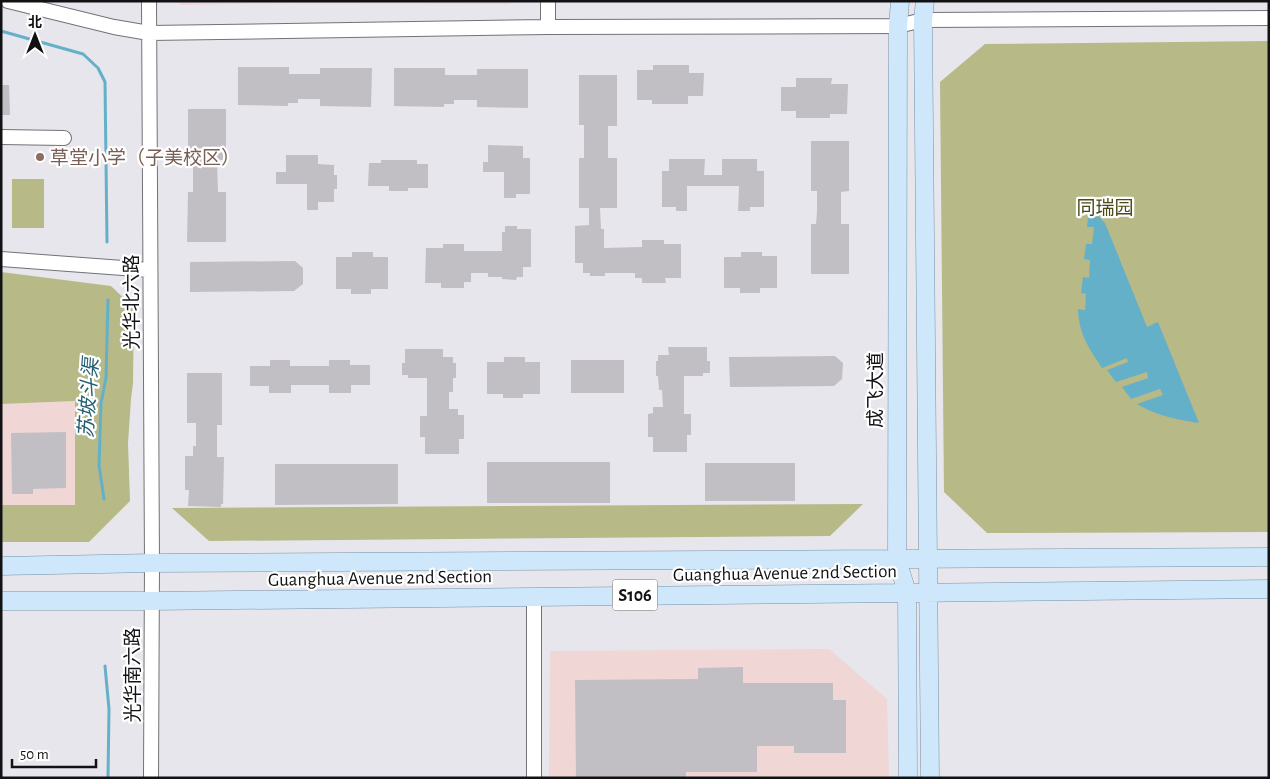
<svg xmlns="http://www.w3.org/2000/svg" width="1270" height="779" viewBox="0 0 1270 779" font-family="'Alegreya Sans','Noto Sans SC',sans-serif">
<rect width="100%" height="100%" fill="#e6e6ec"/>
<path fill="#f0d6d5" d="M176,1h337l-3,3 -220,-1 -109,2z
M75,401v104h-74v-101z
M829,649l58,50 2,79h-340l1,-127z"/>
<path fill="#b7b987" d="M1269,41v491l-282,1 -43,-41 -4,-410 45,-38z
M12,179h32v49h-32z
M1,272l110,14 23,22 -1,75 -2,16 -3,44 2,58 -41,41h-88v-37h74v-104l-74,3z
M863,504l-33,32 -621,5 -37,-33z"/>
<path fill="#65b0c9" d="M1089,207l16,16 42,104 11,-5 41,101c-21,-3 -45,-8 -62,-19l26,-9 -3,-6 -29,10 -9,-12 26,-9 -1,-6 -31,10 -9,-12 21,-8 -1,-4 -25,10c-13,-20 -23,-33 -24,-59l7,1 1,-16 -5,-1 2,-16 6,1 1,-18 -6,-1 2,-15h6l2,-17h-7z"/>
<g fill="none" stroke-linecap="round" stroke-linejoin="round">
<path stroke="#65b0c9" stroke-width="3" d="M1,31l82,23 15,14 7,14 2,160
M104,499l-5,-34 2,-62 5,-25 2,-78
M105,666l4,43 -1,69"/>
</g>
<path fill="#c1bfc4" d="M653,65h36v8h15l-1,23h-15v8h-36v-4h-15v-30h16z
M238,67h51v7h31v-6h52l-1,39 -51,-1v-7h-22v4h-10v3l-50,-1z
M394,68h51v7h32v-6h51v39l-51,-1v-7h-23v4h-10v3l-50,-1z
M579,75h38v51h-9v32h9v50h-17l1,21h3v19l38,-1v-7h22v4h17v34h-16l1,5h-24v-5h-7v-5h-30v3h-15v-3h-7v-10h-8v-37l14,-1v-17h-10v-50h5v-33h-5z
M796,78h36l-1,6h17l-1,30h-17v4h-34v-7h-15v-24h15z
M1,85h8l1,30h-9z
M188,109h38v51h-9l1,32h8v50h-39l1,-50h5v-33h-5z
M811,141h38v50l-8,1v32h8v50h-38v-50h5l1,-12v-21h-6z
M488,145l35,1v12h7v36h-14v4h-12v-26h-21v-10h5z
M286,155h32v9l16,1v10h3v14h-3v13h-16v8h-11v-26h-31v-12h10z
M669,159h36l-1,16h18v-16h35v12h7v36h-14v4h-12l1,-25h-52v25h-11v-4h-14v-36h7z
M381,160h36v4h11v24h-20v3h-19v-5h-21l1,-23h12z
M505,226h12v3h14v38h-8v10h-6l-1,3 -14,-1v-2h-14v-4h-17v9h-7v6h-23v-5h-16l1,-35h17v-4h21v7h38v-19h3z
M352,252h21v5h15v32h-17v5h-20v-5h-15v-32h16z
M741,252h21v4h15v32h-17v5h-20v-5h-16v-31h17z
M295,261l8,7v16l-9,7 -104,1v-30z
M668,347h39v14h3v12h-7v3h-19v38h7v21h-4v17h-34v-15h-5v-23l5,-1v-6h10l-1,-17h-3l-1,-14h-2v-15h2v-6h11z
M405,349h38v8h10v6h3v15h-3v14h-4v17h9v6h6v24h-5v15h-34v-17h-5v-21h7v-38h-19v-3h-6v-12h3z
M835,356l8,7 -1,16 -8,7 -104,1 -1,-30z
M504,357h21v5h15v32h-17v4h-20v-4h-16v-32h17z
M270,360h20v6h39v-6h21v5h20v20h-19v8h-22v-8h-38v8h-22v-7h-19v-20h20z
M571,360h53v33h-53z
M187,373h35v52h-5v32h7l-1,47h-2v3l-33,-1 1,-16h-4v-34h8v-10h3v-23h-9z
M66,432v56l-33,1v5h-21l-1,-61z
M487,462h123v41h-123z
M705,463h90v38h-90z
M275,464h123v40l-123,1z
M743,667v16h90v17h13v53h-52v-7h-37v26h-71v6h-110l-1,-98 123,-1v-11z"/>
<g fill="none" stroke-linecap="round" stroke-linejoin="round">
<defs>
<path id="minor" d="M8,1l106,26 35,6 399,-6 350,-1 25,-6 346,-2
M149,1l3,562 -1,215
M548,27v-26
M1,137l63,1
M1,259l149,11
M534,596v182"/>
<path id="major" d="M900,1l-2,25 -1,534 10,32 1,186
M925,1l-2,19 7,758
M1,566l151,-3 1117,-6
M1,601h150l1118,-12"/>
</defs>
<use href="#minor" stroke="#727277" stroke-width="16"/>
<use href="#major" stroke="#7792a8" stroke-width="19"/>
<use href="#minor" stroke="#fff" stroke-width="14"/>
<use href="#major" stroke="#cee7fa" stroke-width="18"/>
</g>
<circle fill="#8d6e63" stroke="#fff" stroke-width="2" cx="40" cy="157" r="5"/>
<g text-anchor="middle" stroke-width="4.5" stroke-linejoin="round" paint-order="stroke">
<rect fill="#fff" stroke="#59595a" stroke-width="1" x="612.5" y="579.5" width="45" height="31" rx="4"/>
<g font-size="18" font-weight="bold" fill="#121214">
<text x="635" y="601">S106</text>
</g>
<g font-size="19" fill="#785e54" stroke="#fff" text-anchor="start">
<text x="50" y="164">草堂小学（子美校区）</text>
</g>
<g font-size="19" fill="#494a1a" stroke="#fff">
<text x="1105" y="214">同瑞园</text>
</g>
<g font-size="19" fill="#121214" stroke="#fff">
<text transform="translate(131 302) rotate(-90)" y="7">光华北六路</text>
<text transform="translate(875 390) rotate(-90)" y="7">成飞大道</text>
<text transform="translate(785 572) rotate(-1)" y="7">Guanghua Avenue 2nd Section</text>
<text transform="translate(380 577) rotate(-1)" y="7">Guanghua Avenue 2nd Section</text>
<text transform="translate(132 675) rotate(-90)" y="7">光华南六路</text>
</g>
<g font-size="20" font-style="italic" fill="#246073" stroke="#fff">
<text transform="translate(88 398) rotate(-86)" y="7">苏坡斗渠</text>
</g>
</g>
<rect width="1270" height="779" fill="none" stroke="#121214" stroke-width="5"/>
<g transform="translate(35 35)" stroke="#ffffff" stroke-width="4" paint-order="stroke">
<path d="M0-4L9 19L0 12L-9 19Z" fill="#121214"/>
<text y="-8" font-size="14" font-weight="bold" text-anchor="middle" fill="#121214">北</text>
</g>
<path d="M12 759v8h84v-8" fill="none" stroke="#121214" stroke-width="2.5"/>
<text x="20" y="759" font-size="15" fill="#121214" stroke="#ffffff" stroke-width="4" paint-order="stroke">50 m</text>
</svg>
